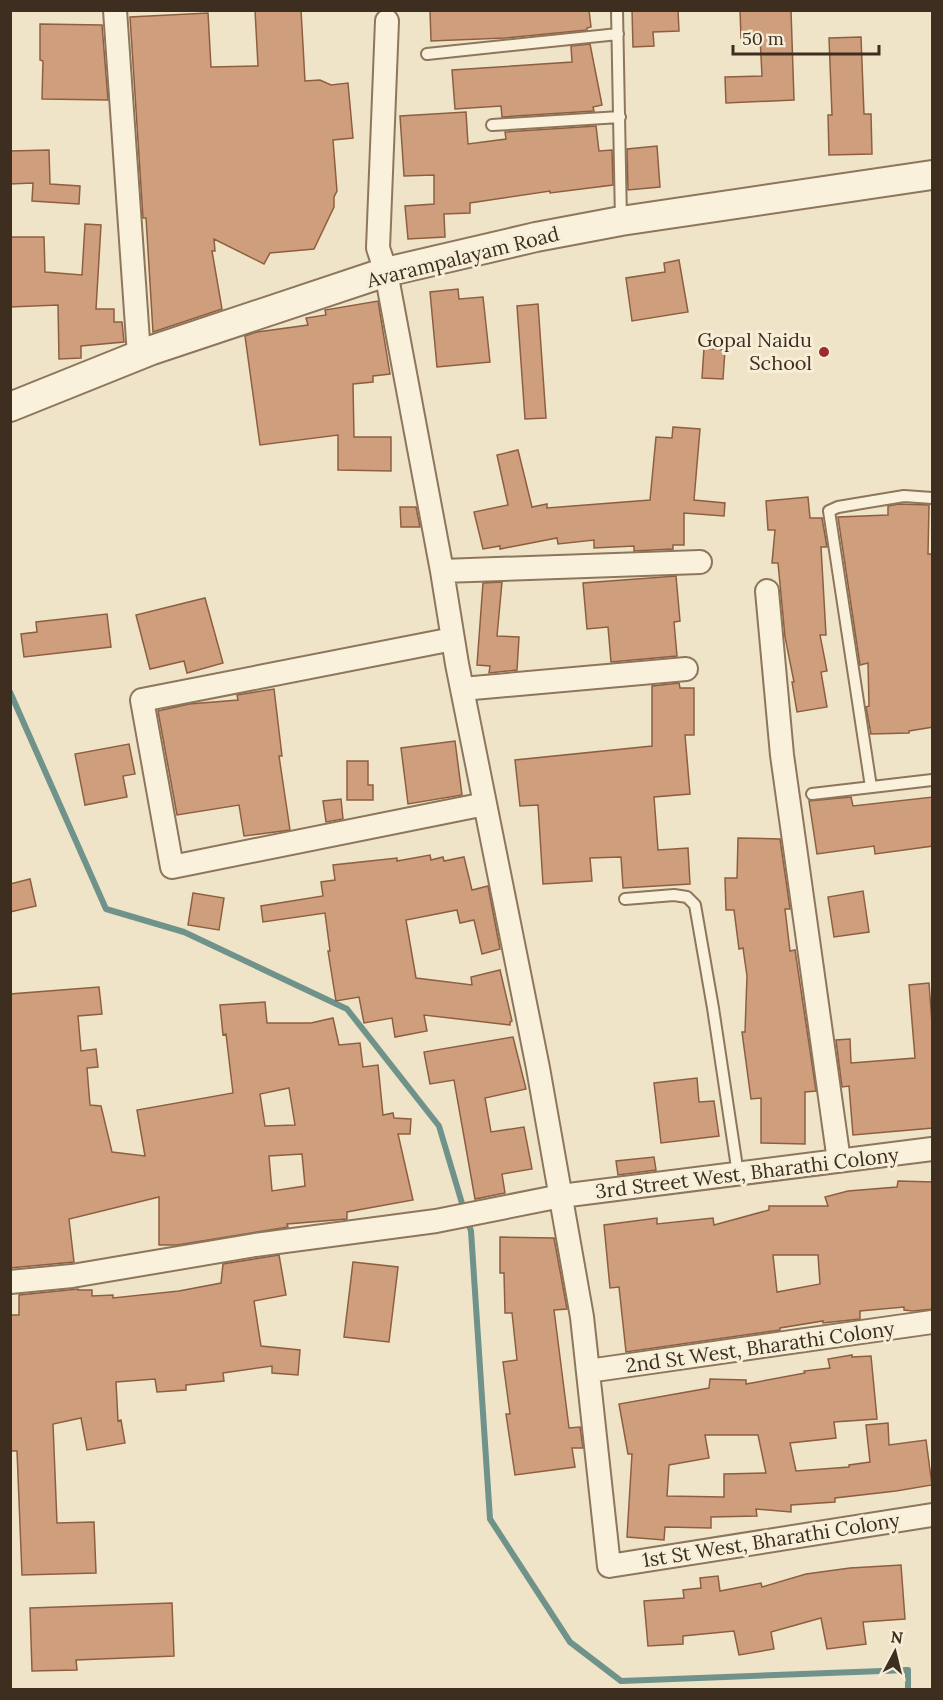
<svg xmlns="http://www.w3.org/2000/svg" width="943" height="1700" viewBox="0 0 943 1700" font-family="Lora,serif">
<rect width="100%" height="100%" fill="#f0e4c8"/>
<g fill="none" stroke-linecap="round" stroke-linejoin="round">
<path stroke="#6f938a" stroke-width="6" d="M10,692l96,217 78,23 163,77 92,117 25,84
M467,1220l4,11 19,288 80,123 51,39 287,-11v20"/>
</g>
<path fill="#cf9f7d" stroke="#8d5f41" stroke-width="1.5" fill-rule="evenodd" d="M255,10h46l4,71 15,-1 11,5 17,-2 5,55 -20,2 4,51 -3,6v10l-20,42 -44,4 -6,11 -50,-25 1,12h-3l10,58 -69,23 -7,-114h-3l-13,-201 78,-4 3,54 47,-1z
M430,10h159l2,17 -4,1v2l-82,8 -74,3z
M632,10h46l1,21 -26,1 1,14 -21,1z
M740,10h51l3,90 -68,3 -1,-26 37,-1 -2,-39 -19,1z
M40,24l62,1 6,75 -66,-1 1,-38 -3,-1z
M861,37l3,77h7l1,40 -43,1 -1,-40h4l-3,-77z
M590,44l12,61 -9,2 1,4 -92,6 -1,-11 -46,3 -3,-39 120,-8 -1,-16z
M466,112l2,32 38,-5 -1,-7 91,-6 3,25 13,-1 1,35 -63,8v-2l-80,12v10l-26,1 1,23 -37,2 -3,-33 29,-2v-29l-30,1 -4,-60z
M657,146l3,41 -32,3 -1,-41z
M49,150l1,34 30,2 -1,18 -47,-3 1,-18 -23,1v-33z
M85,224l16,1 -5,84h18v13h8l2,20 -43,4v12l-22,1 -1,-54 -48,2v-70h34l1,35 37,3z
M679,260l9,52 -56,9 -6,-43 39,-6 -1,-9z
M458,289l1,10 24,-2 7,65 -53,5 -7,-75z
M378,301l12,73 -17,2v6l-20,2 1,53h37v34l-53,-1v-35l-78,10 -15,-109 12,-4 51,-7 -2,-7 20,-3 -1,-5z
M538,304l8,114 -21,1 -8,-113z
M704,348l21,2 -2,29 -21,-1z
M673,427l27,2 -6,71 31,3 -1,13 -40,-3v32h-11v4l-39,2v-5l-40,2v-8l-36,4 -1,-6 -57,11v-3l-17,3 -9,-37 34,-7 -11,-50 21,-5 14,57 15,-3v4l103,-8 6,-63 16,1z
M808,497l2,21h12l5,29h-6l5,88h-6l7,36 -6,1 6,35 -30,5 -5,-30h2l-9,-45 -7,-74h-6l3,-33h-7l-2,-29z
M899,504l30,1 -1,49h5v173l-24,4v2l-38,1 -5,-27 3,-1 -1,-43 -8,2 -22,-148 50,-2v-9z
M400,507h16l4,20h-19z
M676,576l4,45 -6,1 3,34 -66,6 -3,-35 -21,2 -4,-46z
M502,582l-5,54 22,1 -2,33 -28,3 1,-7 -13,-1 6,-82z
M205,598l18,65 -36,10 -3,-12 -34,8 -14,-54z
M107,614l4,33 -87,10 -3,-23 16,-2 -1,-10z
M679,683l1,5h14v47h-9l5,59 -36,3 4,53 30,-2 2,36 -67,4 -2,-31 -31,1 2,23 -49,3 -5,-79 -18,1 -5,-46 137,-14v-60z
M274,689l8,67h-3l11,74 -46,6 -5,-31 -62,10 -19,-104 31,-7 49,-4 -1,-5z
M455,741l7,54 -54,9 -7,-56z
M129,744l6,30 -12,2 4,21 -42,8 -10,-51z
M347,761h21v24h5v15h-26z
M851,797l2,9 80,-9v49l-58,8 -1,-8 -57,8 -8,-53z
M341,799l2,20 -17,3 -3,-21z
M738,838l42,1 10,70h-5l5,42 5,-1 21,141 -11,1v52l-44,-1v-45l-10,1 -9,-67h3l2,-56 -4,-28 -4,1 -5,-39h-8l-1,-32h12z
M430,855l1,5 12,-3 1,4 20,-4 8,33 16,-4 12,63 -18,5 -8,-34 -14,3 -3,-13 -51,10 10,58 56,7 -1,-8 29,-7 12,51 -2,1v3l-86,-10 3,16 -32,6 -3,-19 -28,5 -5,-26 -23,4 -8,-50h2l-5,-38 -62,9 -2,-16 62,-10 -2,-14 14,-2 -2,-15 64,-7v3z
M30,879l6,27 -26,6v-28z
M863,891l6,41 -35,5 -6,-40z
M193,893l31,5 -5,32 -31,-5z
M929,983l4,53v92l-80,7 -4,-49 -7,1 -6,-47 14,-1 1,24 64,-5 -6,-73z
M99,987l3,27 -24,2 3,35 15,-2 2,18 -11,1 3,37 11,1 11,46 33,4 -8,-46 96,-17 -7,-59 -3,1 -3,-30 45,-3 2,21h44l22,-5 6,27 21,-2 3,24 15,-2 5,50 10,-2 1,5 17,1 -1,15h-12l15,66 -66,12v7l-60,5 1,3 -111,18h-18v-48l-90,22 5,43 -64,6v-274zM289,1088l6,37 -30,1 -5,-32zM302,1154l3,32 -33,5 -3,-35z
M513,1037l13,52 -41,9 6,34 33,-5 8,42 -30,5 3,19 -30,6 -21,-119 -24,4 -6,-32z
M697,1078l2,24 15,-1 5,35 -58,7 -7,-60z
M654,1157l2,13 -38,5 -2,-14z
M898,1181l35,1v127l-20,2 -9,-1v-3l-44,4v8l-37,4v-2l-43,7v2l-154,22 -7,-65 -9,1 -6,-63 53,-7v6l56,-6 1,7 55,-15v-4h59l-3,-9 23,-6 49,-4zM773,1255h45l2,29 -43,8z
M500,1237l54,1 13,71 -13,1 15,118 11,-1 3,21h-11l3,19 -60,8 -9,-61h4l-7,-52 14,-2 -5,-47h-7l-1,-40h-4z
M279,1255l7,40 -32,6 7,45 39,4 -2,25 -26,-2v-7l-49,7 1,8 -38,4v5l-29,2 -2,-13 -39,3 2,39 3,-1 4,23 -38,7 -6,-32 -28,6 4,99 37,-1 2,51 -74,2 -5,-124h-7v-136h9v-20l59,-6v1h14v6l21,-1v3l66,-7 42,-8 2,-19z
M353,1262l45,5 -9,75 -45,-5z
M852,1355v2l19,-1 6,63 -43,3 2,16 -46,5 6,28 53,-4v-2l21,-3 -4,-37 22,-2 1,22 37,-5 6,45 -36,6 -61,7v4l-44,3v7l-35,-3 1,7 -46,1v11l-46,-1 -1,13 -37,-3 5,-83h-4l-9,-50 90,-16 1,-9 36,1v4l59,-11 -1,-2 26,-3 -2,-9zM705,1435h53l8,38 -42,1v23l-57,-1 2,-31 40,-7z
M901,1565l4,54 -42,3 3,22 -39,5 -6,-31 -50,14 3,17 -35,6 -5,-24 -51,5v8l-35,2 -4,-45 40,-3 -1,-8 18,-2 -1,-10 18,-2 2,15 41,-8 1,4 44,-13 44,-6z
M172,1603l2,53 -98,4 1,10 -45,1 -2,-63z"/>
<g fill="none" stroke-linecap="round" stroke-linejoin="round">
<defs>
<path id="service" d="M617,10l4,211
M427,54l191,-20
M492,125l128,-8
M871,787l-42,-276 9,-4 66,-11 28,2
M812,794l120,-14
M625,899l49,-4 13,2 8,8 18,103 25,166"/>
<path id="minor" d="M115,10l24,345
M387,21l-9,227 8,24 56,299 15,93 81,404 44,249 27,249 323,-51
M442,571l258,-9
M767,591l15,164 57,406
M453,639l-311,61 30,167 313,-63
M462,689l224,-20
M10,1282l62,-6 183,-31 181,-24 125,-25 371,-47
M588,1371l344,-49"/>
<path id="tertiary" d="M10,407l142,-57 234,-78 150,-35 85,-16 311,-46"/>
</defs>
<use href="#service" stroke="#8d765c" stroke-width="14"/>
<use href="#minor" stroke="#8d765c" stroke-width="26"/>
<use href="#tertiary" stroke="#8d765c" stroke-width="32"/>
<use href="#service" stroke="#faf1dc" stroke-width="10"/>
<use href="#minor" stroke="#faf1dc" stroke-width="22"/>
<use href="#tertiary" stroke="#faf1dc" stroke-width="28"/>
</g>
<circle fill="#9e2a2b" stroke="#f7eed8" stroke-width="2" cx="824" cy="352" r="6"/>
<g text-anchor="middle" stroke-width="6" stroke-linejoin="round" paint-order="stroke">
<g font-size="20" fill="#3d2e20" stroke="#f7eed8">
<text transform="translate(463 257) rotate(-14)" y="7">Avarampalayam Road</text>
<text transform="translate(747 1173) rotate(-7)" y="7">3rd Street West, Bharathi Colony</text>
<text transform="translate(760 1347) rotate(-8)" y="7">2nd St West, Bharathi Colony</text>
<text transform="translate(771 1540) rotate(-9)" y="7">1st St West, Bharathi Colony</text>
</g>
<g font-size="20" fill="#3d2e20" stroke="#f7eed8" text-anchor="end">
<text x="812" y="347">Gopal Naidu<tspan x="812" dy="23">School</tspan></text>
</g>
</g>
<rect width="943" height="1700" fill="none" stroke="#3d2e20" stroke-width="24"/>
<g transform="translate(895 1652) rotate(7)" stroke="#f7eed8" stroke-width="4.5" paint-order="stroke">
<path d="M0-4.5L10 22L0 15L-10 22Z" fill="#3d2e20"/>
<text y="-9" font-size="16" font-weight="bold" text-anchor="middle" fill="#3d2e20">N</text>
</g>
<path d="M733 45v9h146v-9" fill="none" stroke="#3d2e20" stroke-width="3"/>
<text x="742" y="45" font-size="18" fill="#3d2e20" stroke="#f7eed8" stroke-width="4.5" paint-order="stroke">50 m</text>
</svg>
